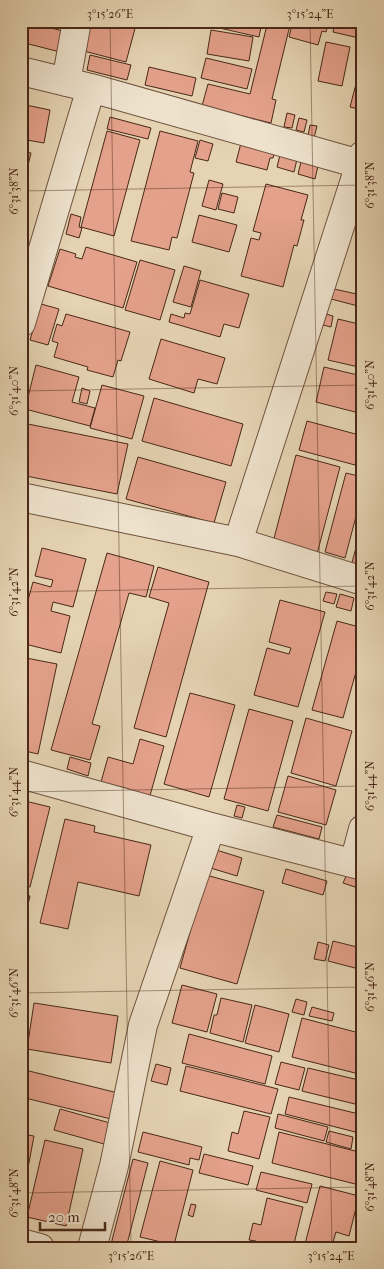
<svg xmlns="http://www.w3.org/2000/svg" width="384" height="1269" viewBox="0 0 384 1269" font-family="'IM FELL French Canon',serif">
<rect width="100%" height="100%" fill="#e5d3b2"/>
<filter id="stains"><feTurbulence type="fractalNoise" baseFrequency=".004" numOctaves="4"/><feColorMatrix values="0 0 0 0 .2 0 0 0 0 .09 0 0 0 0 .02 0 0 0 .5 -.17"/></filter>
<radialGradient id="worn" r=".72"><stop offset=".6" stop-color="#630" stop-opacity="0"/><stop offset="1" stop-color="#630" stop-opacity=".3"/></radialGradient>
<path fill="#e4a18b" stroke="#492817" d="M26,21l40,11 -6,20 -39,-10z
M92,21h45l-11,41 -42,-11z
M216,21h42l-1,5 4,1 -2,10 -44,-10z
M268,21h23l-19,78 4,1 -5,23 -69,-17 6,-22 42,10z
M293,21h36l-3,11 -4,-1 -4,14 -29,-8z
M335,21h28v18l-30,-7z
M211,30l42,7 -4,24 -42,-7z
M326,42l24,5 -8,39 -24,-5z
M90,55l41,10 -4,15 -40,-10z
M363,57v53l-13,-3z
M206,58l46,11 -5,20 -46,-11z
M149,67l47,11 -4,18 -47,-11z
M21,104l29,6 -6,33 -23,-4z
M287,113l8,2 -3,13 -8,-1z
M110,117l41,11 -3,11 -41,-10z
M299,118l8,2 -3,12 -8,-2z
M310,125l7,1 -3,12 -6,-2z
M107,131l33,9 -26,96 -33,-9z
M160,131l38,10 -8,31 4,1 -17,65 -5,-1 -3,13 -38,-9z
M200,140l13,4 -5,17 -13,-3z
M241,143l34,8 -2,7h-3l-3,12 -31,-8z
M21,151l10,2 -10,41z
M281,151l17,4 -4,17 -17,-5z
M301,162l17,4 -3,13 -17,-5z
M209,180l14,4 -7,26 -14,-4z
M266,184l42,11 -7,25h3l-7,26 -3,-1 -11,42 -42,-11 10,-38 8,2 2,-7 -8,-2z
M222,193l16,4 -4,16 -16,-4z
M21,214l6,2 -6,23z
M71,214l10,3 -2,10 3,1 -3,10 -13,-4z
M199,215l38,10 -8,27 -37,-10z
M86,247l51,15 -14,46 -75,-22 12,-37 16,5 -1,3 7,2z
M140,260l35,10 -15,50 -35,-10z
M184,266l17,5 -10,36 -18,-5z
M200,280l49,14 -10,34 -15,-4 -4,13 -51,-15 2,-8 13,4 1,-5 5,1z
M334,289l27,6 -3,11 -27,-7z
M41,304l18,5 -11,36 -18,-5z
M66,314l64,18 -9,29 -3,-1 -5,17 -26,-7 1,-3 -34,-10 4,-14 -6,-2 5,-17 5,2z
M326,314l7,2 -2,11 -8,-2z
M338,319l25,6v43l-35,-8z
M161,339l64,19 -8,26 -19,-5 -4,14 -45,-14z
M36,365l43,12 -7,25 23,6 -5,18 -65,-17z
M324,367l38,9 -4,15 5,1v22l-47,-12z
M102,385l42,11 -12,43 -42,-11z
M82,388l8,3 -3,13 -8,-2z
M154,398l89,26 -12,42 -89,-25z
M307,421l56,15 -8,29 -56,-15z
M28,424l100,20 -11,50 -96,-19v-18z
M296,455l44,12 -23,87 -44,-12z
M138,457l88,25 -12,41 -88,-24z
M346,473l17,4v13l-18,68 -20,-6z
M363,522v48l-12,-4z
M42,548l44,11 -13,48 -20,-5 -2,9 19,5 -9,37 -40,-10v-18l12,-43 18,5 2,-7 -18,-4z
M107,553l47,13 -8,31 -17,-4 -37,131 8,2 -10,34 -39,-10z
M158,567l51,15 -43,155 -32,-9 35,-125 -20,-6z
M326,592l11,2 -3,10 -11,-3z
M340,594l14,4 -3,13 -15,-4z
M280,600l45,12 -27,95 -44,-12 13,-47 22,6 2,-6 -22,-6z
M337,621l26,7v19l-20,71 -31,-8z
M21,657l36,7 -19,90 -17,-4z
M190,693l45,12 -26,92 -45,-13z
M249,709l44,12 -25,90 -44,-12z
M306,718l46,13 -16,55 -45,-13z
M140,739l24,7 -15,53 -21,-6 1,-4 -28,-7 7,-25 25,7z
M70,757l21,6 -3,13 -21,-7z
M288,776l48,14 -10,35 -48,-13z
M21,800l29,7 -20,80 -9,-2z
M237,805l8,2 -3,11 -8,-2z
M277,815l45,12 -3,12 -46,-12z
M65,819l30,7 -1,6 57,13 -12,51 -61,-14 -10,47 -28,-6z
M210,848l32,10 -5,18 -33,-10z
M286,869l41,12 -4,14 -41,-12z
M347,874l16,6 -2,9 -18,-6z
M206,875l58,16 -27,93 -57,-16z
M21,893l9,3 -6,26 -3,-1z
M333,941l28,7 -6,20 -27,-7z
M318,942l11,3 -4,16 -11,-2z
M182,985l35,9 -10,38 -35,-9z
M221,998l31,7 -9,37 -33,-9 4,-18h3z
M296,999l11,3 -3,13 -12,-3z
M34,1003l84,13 -7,47 -84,-14z
M255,1005l34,9 -10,38 -34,-9z
M312,1007l22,6 -2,8 -23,-5z
M302,1018l61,16v41l-71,-18z
M189,1034l83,22 -7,28 -83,-21z
M281,1062l24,6 -6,22 -24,-6z
M156,1064l15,4 -4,17 -16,-4z
M186,1066l92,23 -7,25 -91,-23z
M308,1068l55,13v25l-61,-15z
M21,1069l97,24 -7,26 -90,-22z
M289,1097l74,18v19l-78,-20z
M60,1109l50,14 -6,21 -50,-14z
M244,1111l26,6 -11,42 -31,-8 4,-19 6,2z
M278,1114l50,13 -4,14 -49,-13z
M329,1131l24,6 -2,12 -25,-7z
M143,1132l59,15 -3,13 -9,-2 -1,7 -51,-13z
M279,1132l84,21v33l-91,-23z
M21,1134l13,2 -13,69z
M45,1140l38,9 -17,77 -39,-9z
M204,1154l49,12 -5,19 -49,-12z
M133,1159l15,4 -22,85h-16z
M160,1161l33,9 -19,75 -34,-8z
M261,1172l51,12 -5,19 -51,-13z
M320,1186l39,10 -10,40 -13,-4 -3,10 13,4 -1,2h-41z
M267,1198l36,9 -10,41h-38l1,-7 -7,-1 4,-17 8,2z
M191,1204l5,1 -3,12 -5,-2z"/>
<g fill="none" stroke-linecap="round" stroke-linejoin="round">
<defs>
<path id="minor" d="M21,71l70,17 272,77
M66,82l11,-61
M21,323l70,-235
M21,497l217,45 125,39
M238,542l125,-387
M21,774l190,53 152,39
M354,863l9,-34
M21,1243l19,5
M92,1248l22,-82 29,-141 68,-198"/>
</defs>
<use href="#minor" stroke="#70533e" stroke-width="30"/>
<use href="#minor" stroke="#eee2cd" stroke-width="28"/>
</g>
<path fill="none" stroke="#492817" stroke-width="1" stroke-opacity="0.45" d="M110,21l21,1227M310,21l22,1227M21,191l342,-6M21,391l342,-6M21,592l342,-6M21,792l342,-6M21,993l342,-6M21,1193l342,-6"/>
<rect width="384" height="1269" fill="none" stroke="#e5d3b2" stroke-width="55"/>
<path d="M40 1222v8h65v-8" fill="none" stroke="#492817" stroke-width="2.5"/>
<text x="48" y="1222" font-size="15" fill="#492817" stroke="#eee2cd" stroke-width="4" paint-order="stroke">20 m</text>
<rect x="28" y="28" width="328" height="1214" fill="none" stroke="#492817" stroke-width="2"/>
<g font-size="12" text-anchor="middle" fill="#492817">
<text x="110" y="18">3°15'26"E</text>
<text x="310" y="18">3°15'24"E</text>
<text transform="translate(370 185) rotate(-90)" y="4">6°31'38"N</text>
<text transform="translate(14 191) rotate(-90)" y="4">6°31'38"N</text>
<text transform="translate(370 385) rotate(-90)" y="4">6°31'40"N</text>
<text transform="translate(14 391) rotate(-90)" y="4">6°31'40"N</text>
<text transform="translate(370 586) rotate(-90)" y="4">6°31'42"N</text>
<text transform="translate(14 592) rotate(-90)" y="4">6°31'42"N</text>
<text transform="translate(370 786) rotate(-90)" y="4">6°31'44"N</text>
<text transform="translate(14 792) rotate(-90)" y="4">6°31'44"N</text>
<text transform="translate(370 987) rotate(-90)" y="4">6°31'46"N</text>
<text transform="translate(14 993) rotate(-90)" y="4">6°31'46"N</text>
<text transform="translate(370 1187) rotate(-90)" y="4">6°31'48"N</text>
<text transform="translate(14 1193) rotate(-90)" y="4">6°31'48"N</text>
<text x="131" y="1260">3°15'26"E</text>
<text x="331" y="1260">3°15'24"E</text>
</g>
<rect width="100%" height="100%" filter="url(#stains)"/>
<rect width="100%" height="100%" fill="url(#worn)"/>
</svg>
